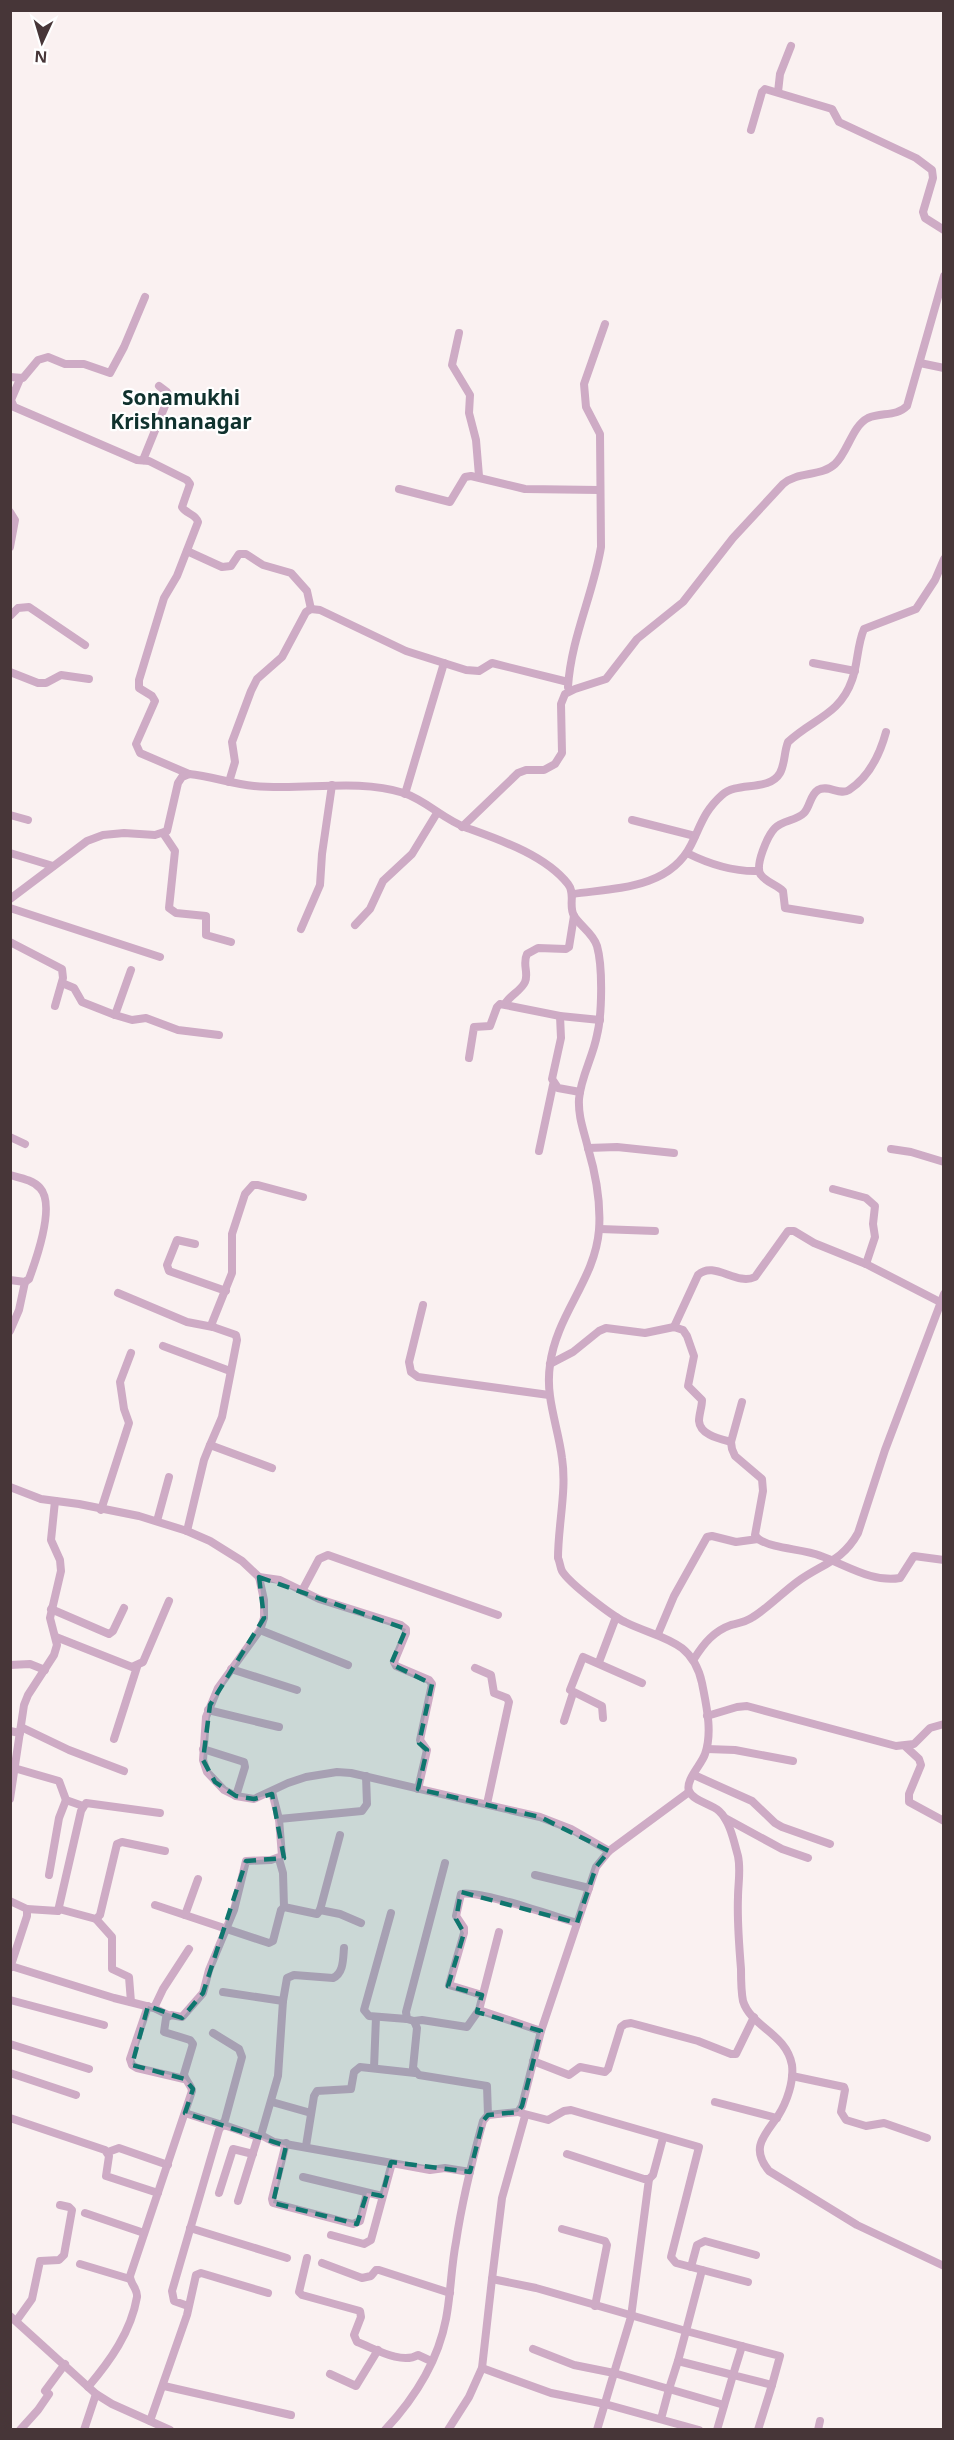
<svg xmlns="http://www.w3.org/2000/svg" width="954" height="2440" font-family="'Noto Sans',sans-serif">
<style>
.lines{fill:none;stroke-linecap:round;stroke-linejoin:round}
.minor{stroke:#ceabc5;stroke-width:8}
.marked{fill:#0f766e;fill-opacity:0.2;stroke:#0f766e;stroke-width:4.5;stroke-dasharray:12 8;stroke-linejoin:round}
.labels{text-anchor:middle;stroke-width:4.5;stroke-linejoin:round;paint-order:stroke}
.district-label{font-size:21px;font-weight:bold;fill:#10322e;stroke:#fff}
</style>
<rect width="100%" height="100%" fill="#faf1f1"/>
<g class="lines">
<g class="minor">
<path d="M778,92L780,74L791,46"/>
<path d="M751,130L762,92L765,89L832,109L839,122L916,158L932,170L933,178L923,212L925,218L944,230"/>
<path d="M459,333L452,365L470,395L469,413L476,440L479,476"/>
<path d="M920,363L944,368"/>
<path d="M10,377L23,378L38,360L48,357L65,364H84L110,373L124,347L145,297"/>
<path d="M20,379L11,400L14,407L137,460L149,461L187,480L190,484L182,507C186,514 196,514 198,522L177,576L164,598L139,680V688L152,696L155,701L136,744L140,753L189,774"/>
<path d="M143,460L169,396L167,392L159,386"/>
<path d="M399,489L450,502L465,477L471,476L525,489L599,490"/>
<path d="M10,512L15,520L10,547"/>
<path d="M187,551L222,567L231,566L239,554H246L263,565L291,573L307,591L311,609"/>
<path d="M10,616L18,608L29,607L85,645"/>
<path d="M813,663L855,671"/>
<path d="M10,672L38,683H46L61,675L89,679"/>
<path d="M568,687C571,638 593,595 601,547L600,434L586,407L584,384L605,324"/>
<path d="M229,782L235,762L232,742L251,691L257,679L282,657L306,612L311,609L320,610L406,651L466,670L479,671L492,663L568,682"/>
<path d="M405,794L444,663"/>
<path d="M10,815L28,820"/>
<path d="M632,820L695,836"/>
<path d="M462,827L518,773L526,770H544L555,764L562,753L561,704L565,694L575,689L606,679L637,639L683,602L733,538L783,484C798,471 821,477 835,464C848,452 852,426 868,418C882,412 896,417 907,406L944,276"/>
<path d="M163,833L175,851L169,908L176,913L206,916V935L231,942"/>
<path d="M10,853L53,866"/>
<path d="M687,853C709,864 734,872 759,871"/>
<path d="M573,894C615,888 669,889 691,845C701,825 704,811 722,795C737,781 769,792 780,773C785,764 784,752 788,742C812,719 840,715 852,680C858,664 857,645 864,629L916,609L935,580L944,559"/>
<path d="M10,899L87,841L103,835L124,833L155,835L167,831L178,783L182,777L189,774C211,776 232,784 254,786C304,791 355,778 404,793C427,801 444,820 467,828C500,840 545,855 568,884C576,894 568,905 574,916C581,927 593,933 597,946C603,967 602,1015 597,1035C593,1057 581,1076 579,1099C578,1117 584,1131 588,1148C596,1175 601,1203 599,1230C595,1280 556,1315 550,1365C545,1397 558,1426 562,1458C567,1490 558,1525 558,1558C560,1562 560,1567 562,1571C569,1583 612,1616 625,1622C659,1639 692,1638 702,1683C706,1704 713,1732 705,1754C702,1764 685,1780 689,1791C693,1801 711,1804 719,1811C730,1821 734,1842 738,1856C741,1870 738,1884 738,1897C737,1921 739,1945 741,1969C741,1980 741,1991 743,2001C751,2027 786,2033 792,2065C794,2081 787,2102 778,2116C764,2136 750,2148 769,2171L857,2225L944,2266"/>
<path d="M10,908L160,957"/>
<path d="M860,920L785,908L783,891C777,885 766,882 761,875C754,866 768,835 775,828C783,820 796,821 804,813C810,807 810,795 818,790C828,784 840,796 849,790C869,777 880,754 886,732"/>
<path d="M355,925L370,909L383,881L412,854L437,813"/>
<path d="M301,929L320,885L322,854L332,785"/>
<path d="M10,942L62,969L63,978L55,1006"/>
<path d="M62,983L74,988L82,1002L115,1015L132,1020L146,1018L178,1030L219,1035"/>
<path d="M505,1004C510,995 521,991 525,982C529,973 522,964 527,954L538,948L566,949L569,947L574,916"/>
<path d="M115,1015L131,970"/>
<path d="M560,1016L561,1038L552,1079L558,1088L580,1092"/>
<path d="M469,1058L474,1027L490,1026L497,1007L500,1004L560,1016L600,1020"/>
<path d="M10,1137L25,1144"/>
<path d="M588,1148L617,1147L674,1153"/>
<path d="M891,1149L911,1152L944,1162"/>
<path d="M539,1151L553,1085"/>
<path d="M10,1175C21,1178 33,1180 40,1188C56,1205 36,1260 29,1279L25,1282L10,1280"/>
<path d="M833,1189L866,1198L875,1206L873,1224L875,1237L866,1264"/>
<path d="M600,1229L655,1231"/>
<path d="M195,1244L177,1240L167,1265L169,1271L226,1291"/>
<path d="M118,1293L187,1322L213,1327"/>
<path d="M423,1305L409,1362L411,1372L418,1377L549,1395"/>
<path d="M674,1327L698,1275C714,1260 736,1286 755,1277L788,1231H794L814,1243L866,1264L940,1302"/>
<path d="M10,1331L19,1310L25,1282"/>
<path d="M163,1346L230,1371"/>
<path d="M550,1364L573,1352L599,1331L606,1328L645,1333L674,1327L683,1330L687,1336L694,1356L688,1386L702,1400C702,1407 699,1414 699,1421C700,1435 720,1439 731,1442"/>
<path d="M742,1402L731,1442L732,1449L735,1456L762,1479L763,1491L755,1535L758,1539C776,1550 801,1548 821,1556C846,1565 873,1583 900,1578L914,1556L944,1560"/>
<path d="M210,1445L222,1417L237,1340L236,1335L213,1327L212,1323L232,1273V1234L245,1194L253,1185H258L303,1197"/>
<path d="M10,1487L41,1499L79,1504L139,1516L187,1531L210,1541L242,1561L259,1577L264,1600V1618L260,1630L218,1688L206,1717L203,1760L207,1772L224,1790L236,1796L254,1799L288,1783L306,1777L337,1772L351,1773L540,1817L571,1829L609,1851"/>
<path d="M101,1510L129,1423L124,1409L120,1382L131,1353"/>
<path d="M157,1521L169,1477"/>
<path d="M187,1531L204,1460L210,1445L272,1468"/>
<path d="M259,1577L280,1580L319,1599L401,1625L406,1629V1633L394,1662L396,1666L429,1680L432,1684L420,1740L427,1750L418,1789"/>
<path d="M302,1591L319,1559L328,1555L498,1615"/>
<path d="M51,1609L109,1634L113,1631L124,1608"/>
<path d="M260,1630L348,1665"/>
<path d="M658,1634L674,1596L707,1537L712,1536L736,1542L758,1539"/>
<path d="M56,1637L132,1667L143,1662L169,1601"/>
<path d="M694,1659C704,1643 714,1631 731,1625C739,1623 746,1622 753,1617C769,1607 782,1593 797,1582C821,1564 842,1562 858,1533L885,1450L944,1294"/>
<path d="M599,1662L616,1617"/>
<path d="M10,1665L30,1664L45,1670"/>
<path d="M475,1668L491,1675L494,1693L507,1698L509,1702L487,1804"/>
<path d="M231,1669L297,1690"/>
<path d="M208,1710L279,1727"/>
<path d="M707,1716L737,1707L747,1706L896,1746L914,1744L930,1728L944,1724"/>
<path d="M603,1718L602,1706L570,1690L583,1657L642,1683"/>
<path d="M564,1721L573,1693"/>
<path d="M21,1727L69,1750L124,1771"/>
<path d="M10,1731L20,1733"/>
<path d="M114,1739L137,1667"/>
<path d="M906,1747L919,1759L921,1765L909,1794V1802L944,1821"/>
<path d="M203,1749L244,1762L245,1767L236,1796"/>
<path d="M707,1749L735,1750L793,1761"/>
<path d="M14,1768L59,1781L66,1800L83,1806"/>
<path d="M694,1775L752,1801L775,1823L782,1827L830,1844"/>
<path d="M10,1799L24,1705L28,1695L54,1655L57,1645L50,1618L61,1571L60,1560L51,1540L55,1501"/>
<path d="M725,1818L782,1849L808,1858"/>
<path d="M279,1819L362,1811L367,1804L366,1776"/>
<path d="M279,1859L283,1873L284,1907"/>
<path d="M445,1863L406,2012L407,2019L414,2021L417,2028L413,2068L419,2075L487,2086L488,2115"/>
<path d="M49,1875L59,1818L66,1800"/>
<path d="M535,1875L589,1888"/>
<path d="M10,1901L27,1909V1916L10,1968"/>
<path d="M155,1905L269,1943L273,1941L281,1910L284,1907L317,1914L320,1910L340,1835"/>
<path d="M27,1909L58,1911L81,1811L86,1803L160,1813"/>
<path d="M59,1909L96,1919L100,1915L117,1844L122,1842L165,1851"/>
<path d="M320,1910L340,1914L361,1923"/>
<path d="M391,1913L364,2010L369,2016L407,2019"/>
<path d="M185,1915L198,1879"/>
<path d="M96,1919L112,1937V1969L129,1977L131,2002"/>
<path d="M499,1932L479,2010L541,2031"/>
<path d="M11,1966L114,1998L154,2008L168,2015"/>
<path d="M223,1992L283,2001"/>
<path d="M482,1995L449,1985L464,1933V1928L456,1916L461,1894C477,1889 556,1917 577,1923"/>
<path d="M10,2000L104,2025"/>
<path d="M148,2006L130,2059L132,2065L137,2068L184,2079"/>
<path d="M154,2008L163,1989L189,1949"/>
<path d="M414,2021L422,2020L467,2027L479,2010"/>
<path d="M10,2044L89,2069"/>
<path d="M533,2061L569,2075L580,2067L605,2072L608,2069L621,2027L625,2024L631,2023L698,2041L731,2054H736L754,2017"/>
<path d="M374,2068L376,2017"/>
<path d="M10,2073L76,2095"/>
<path d="M792,2076L844,2087L845,2090L841,2112L846,2120L866,2126L884,2123L927,2138"/>
<path d="M272,2102L311,2113"/>
<path d="M715,2102L777,2118"/>
<path d="M185,2113L222,2125L225,2120L242,2057L239,2049L213,2033"/>
<path d="M521,2113L548,2120L564,2111L571,2110L699,2147L671,2257L676,2263L748,2282"/>
<path d="M525,2116L502,2198L492,2279L536,2288L686,2331L678,2361L733,2375L717,2430"/>
<path d="M10,2118L105,2150L109,2156L106,2176L158,2193"/>
<path d="M261,2135L274,2142L392,2163"/>
<path d="M286,2143L272,2199L273,2203L353,2224L360,2221L367,2193"/>
<path d="M306,2146L314,2096L317,2091L351,2089L354,2072L360,2067L415,2073"/>
<path d="M108,2152L119,2148L168,2165"/>
<path d="M567,2154L644,2179H649L653,2175L663,2138"/>
<path d="M303,2177L382,2196"/>
<path d="M649,2179L631,2317L614,2373L669,2389L678,2361"/>
<path d="M219,2193L233,2149L253,2154"/>
<path d="M238,2201L258,2137"/>
<path d="M85,2213L144,2233"/>
<path d="M190,2228L287,2258"/>
<path d="M562,2229L605,2241L607,2245L595,2306"/>
<path d="M331,2235L364,2244L371,2240L392,2163L430,2170L445,2168L470,2172"/>
<path d="M307,2258L299,2292L302,2295L360,2311L361,2317L354,2335L357,2342C374,2348 401,2365 418,2355L431,2361"/>
<path d="M322,2263L362,2278L371,2276L376,2270H379L450,2293"/>
<path d="M80,2264L130,2279"/>
<path d="M691,2267L697,2245L705,2241L756,2255"/>
<path d="M702,2270L686,2331L742,2346L733,2375L772,2385L758,2430"/>
<path d="M188,2306L174,2301L172,2291L219,2130L222,2125L227,2126L258,2137L261,2135L278,2076L283,2001L287,1978L294,1975L333,1978C344,1973 343,1958 344,1948"/>
<path d="M10,2316L96,2394L112,2404L170,2430"/>
<path d="M17,2320L32,2299L40,2261L59,2260L64,2255L72,2210L69,2207L60,2205"/>
<path d="M742,2346L780,2356L772,2385"/>
<path d="M533,2349L574,2365L614,2373L597,2430"/>
<path d="M482,2368L551,2393L605,2404L699,2430"/>
<path d="M330,2374L356,2386L378,2350"/>
<path d="M164,2386L291,2415"/>
<path d="M88,2387C110,2361 131,2332 137,2297C138,2289 130,2284 130,2276L192,2091C191,2084 185,2081 184,2074L193,2044L190,2040L164,2032L166,2018L171,2015L182,2017L203,1993L209,1970L234,1910L246,1861L271,1860L282,1856L279,1819L272,1792"/>
<path d="M661,2419L669,2389L724,2405"/>
<path d="M150,2421L187,2315L196,2275L201,2273L268,2293"/>
<path d="M20,2430L38,2410L49,2394L45,2391L65,2364"/>
<path d="M84,2430L96,2394"/>
<path d="M385,2430C414,2399 438,2361 446,2319C451,2293 451,2267 456,2242C462,2201 472,2161 483,2121L488,2115L518,2112L522,2106L541,2031L596,1867L609,1851L689,1792"/>
<path d="M448,2430L469,2397L482,2368L492,2279"/>
<path d="M818,2430L820,2421"/>
</g>
</g>
<path class="marked" d="M259,1577L406,1629L391,1664L432,1684L419,1743L427,1750L418,1789L540,1817L609,1851L596,1867L577,1923L461,1892L456,1919L464,1933L448,1986L482,1995L477,2012L541,2031L522,2106L518,2112L488,2115L483,2121L470,2172L391,2162L382,2196L367,2193L357,2224L273,2203L286,2146L185,2113L193,2089L185,2079L132,2065L148,2006L182,2018L203,1993L246,1861L284,1858L272,1794L254,1799L236,1796L215,1782L203,1760L210,1705L264,1618Z"/>
<g class="labels">
<g class="district-label">
<text x="181" y="405">Sonamukhi<tspan x="181" dy="24">Krishnanagar</tspan></text>
</g>
</g>
<rect width="954" height="2440" fill="none" stroke="#473638" stroke-width="24"/>
<g transform="translate(42 42) rotate(184)" stroke="#ffffff" stroke-width="4.5" paint-order="stroke">
<path d="M0-4.5L10 22L0 15L-10 22Z" fill="#473638"/>
<text y="-9" font-size="16" font-weight="bold" text-anchor="middle" fill="#473638">N</text>
</g>
</svg>
